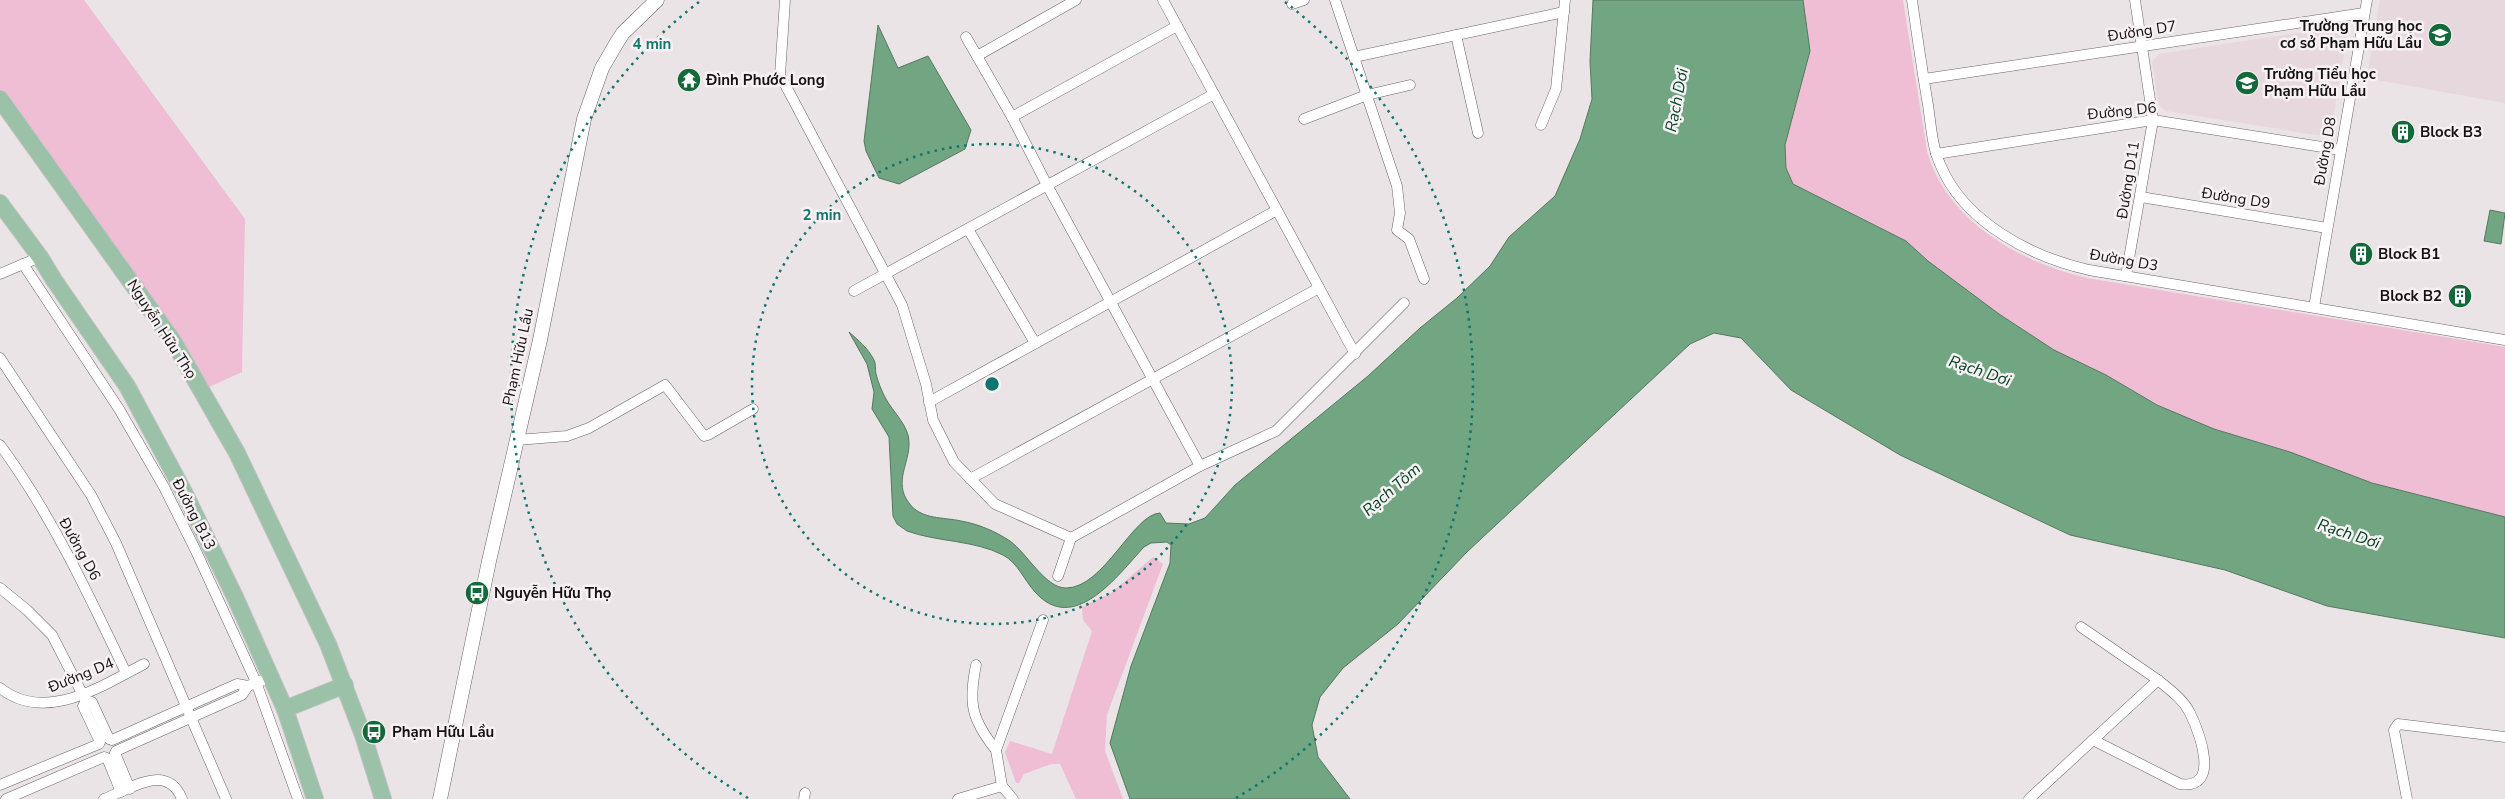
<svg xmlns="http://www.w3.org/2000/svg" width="2505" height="799" font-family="'Nunito Sans',sans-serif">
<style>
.built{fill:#e7d8de}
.green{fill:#efbed4}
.water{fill:#72a582;stroke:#567960}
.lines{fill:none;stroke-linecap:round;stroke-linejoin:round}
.minor-casing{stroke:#6a6467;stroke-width:11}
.secondary-casing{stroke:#6a6467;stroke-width:15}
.primary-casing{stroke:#c2c1c1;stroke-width:18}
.minor{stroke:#fff;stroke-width:10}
.secondary{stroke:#fff;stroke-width:14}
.primary{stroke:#9bc2a8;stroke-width:16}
.ring{fill:none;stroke:#0f766e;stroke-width:2.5;stroke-dasharray:2.5 5}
.labels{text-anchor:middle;stroke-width:5;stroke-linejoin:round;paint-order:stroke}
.poi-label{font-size:15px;font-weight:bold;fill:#141212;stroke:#f7f1f4;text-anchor:start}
.street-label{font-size:15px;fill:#141212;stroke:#f7f1f4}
.water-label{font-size:16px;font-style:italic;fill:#024422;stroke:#f7f1f4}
.centre{fill:#0f766e;stroke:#f7f1f4;stroke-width:2.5}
.ring-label{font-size:15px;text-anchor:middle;font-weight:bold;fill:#0f766e;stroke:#f7f1f4;stroke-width:5;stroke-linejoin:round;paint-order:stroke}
</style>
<rect width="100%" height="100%" fill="#eae4e6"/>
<g class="built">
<path d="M2380,0H2505V103L2376,80L2368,71Z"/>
<path d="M2336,27L2347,37L2331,129L2322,136L2166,111L2159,105L2152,62L2159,54Z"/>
</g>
<g class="green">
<path d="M0,0H84L245,219L242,372L209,387L80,200L0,89Z"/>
<path d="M1803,0H1903L1927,151C1946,221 2021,263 2087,278L2505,347V517L2372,483L2290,452L2214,429L2157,405L2106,375L2054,350L1999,314L1928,261L1906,241L1793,184L1786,168L1785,145L1810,51Z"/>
<path d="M1153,557L1163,564L1107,715L1105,751L1123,799H1076L1060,764H1051L1024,774L1019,783H1016L1005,752L1010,741L1052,754L1092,631L1083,620L1082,607L1111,593Z"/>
</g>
<g class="water">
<path d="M1593,0H1803L1810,51L1785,145L1786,168L1793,184L1906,241L1928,261L1999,314L2054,350L2106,375L2157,405L2214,429L2290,452L2372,483L2505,517V638L2327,606L2225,570L2070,535L1900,455L1791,390L1741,338L1714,333L1690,344L1467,552L1398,624L1343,668L1320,697L1312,725L1318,757L1350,799H1130L1110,743L1131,666L1170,563L1171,545L1167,542L1151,543L1144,547C1118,575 1074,636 1035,592C1024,580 1018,563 1003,555C974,540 937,542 907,531L897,524L893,516L889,437L872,409L874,392L867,364L849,332C858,340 868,348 874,360C876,364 875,369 876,374C878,382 882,392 886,399C893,412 909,426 909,442C910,463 893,482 909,503C921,520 944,517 961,521C978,524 995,531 1010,541C1027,553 1045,588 1066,588C1104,588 1133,514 1160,513L1166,523L1189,524L1205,518L1235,485L1368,376L1420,328L1457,298L1490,266L1509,237L1555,196L1580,139L1592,99L1590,61Z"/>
<path d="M878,25L898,68L928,56L971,130L965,149L899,184L879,178L866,151L864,141Z"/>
<path d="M2490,210L2505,213L2501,244L2484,241Z"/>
</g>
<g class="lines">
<g class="minor-casing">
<g id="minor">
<path d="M785,0L780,75L902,305L926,384L933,420L954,462L995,504L1071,538"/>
<path d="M1163,0L1355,354"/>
<path d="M1335,0L1397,186L1400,213L1397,230L1409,239L1424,279"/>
<path d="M1912,0C1917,35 1922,70 1928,105C1931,125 1932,146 1940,164C1964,223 2032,257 2089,270L2505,340"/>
<path d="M1292,4L1304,0"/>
<path d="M1456,35L1478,133"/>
<path d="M966,37L1012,117L1047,185L1200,466"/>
<path d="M977,56L1076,0"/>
<path d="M1354,57L1564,12"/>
<path d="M1924,79L2364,13"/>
<path d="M1012,117L1177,26"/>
<path d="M1304,119L1367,95L1410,85"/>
<path d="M1541,125L1556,89L1565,0"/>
<path d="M1936,154L2153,120L2341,150"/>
<path d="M2141,197L2327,228"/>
<path d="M968,229L1035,343"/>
<path d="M23,264L119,409L164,487L195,549L256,682L298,799"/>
<path d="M0,274L40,257"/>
<path d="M2126,276L2153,120L2135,0"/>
<path d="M854,291L1214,94"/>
<path d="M2314,307L2367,0"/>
<path d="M0,358L91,495L116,543L226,799"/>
<path d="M929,402L1277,210"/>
<path d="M517,440L567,436L589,428L665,385L704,436L708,435L753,409"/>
<path d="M0,445C50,512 90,597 126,673"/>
<path d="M970,479L1319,288"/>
<path d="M1058,576L1071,538L1200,466L1276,431L1404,303"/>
<path d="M0,588L27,610L52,635L86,701"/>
<path d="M976,665C968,704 972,720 996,750"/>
<path d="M0,688C46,724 101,686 144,664"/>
<path d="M86,701L92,702L109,739"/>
<path d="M86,701L83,706L100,742"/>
<path d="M112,740L237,684L248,686"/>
<path d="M2093,740L2180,784C2221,790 2200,734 2190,713C2183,699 2170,690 2158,680"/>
<path d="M116,751L242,695L248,686L263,680"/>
<path d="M115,753L130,789"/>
<path d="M107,758L121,792"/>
<path d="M0,785L99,744"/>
<path d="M1002,786L996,750L1043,620"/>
<path d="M1002,786L1013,799"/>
<path d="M6,799L104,757"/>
<path d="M104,799C130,789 167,762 182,799"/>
<path d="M804,799L805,793"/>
<path d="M958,799L1002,786"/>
<path d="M2029,799L2158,680L2081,627"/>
<path d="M2407,799L2394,730L2398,724L2505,737"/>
</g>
</g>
<g class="secondary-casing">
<path id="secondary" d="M440,799L489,561L540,340L584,119L602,68L616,44L623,33L657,0"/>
</g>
<g class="primary-casing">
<g id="primary">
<path d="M0,99L173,341L237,453L328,644L363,735L383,799"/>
<path d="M0,203L40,257L54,280L127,386L184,492L235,597L285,709L315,799"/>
<path d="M285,709L345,685"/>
</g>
</g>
<use href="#minor" class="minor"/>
<use href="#secondary" class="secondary"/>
<use href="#primary" class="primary"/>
</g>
<g class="ring">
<circle cx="992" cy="384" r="240"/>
<path d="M748 798A481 481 0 0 1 699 2M1285 2A481 481 0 0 1 1236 798"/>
</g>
<defs>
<g id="school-disc" transform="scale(1.25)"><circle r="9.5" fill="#13693a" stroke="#f7f1f4"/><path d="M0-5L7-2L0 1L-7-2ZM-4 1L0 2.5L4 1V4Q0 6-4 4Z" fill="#fff"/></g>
<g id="temple-disc" transform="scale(1.25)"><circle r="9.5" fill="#13693a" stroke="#f7f1f4"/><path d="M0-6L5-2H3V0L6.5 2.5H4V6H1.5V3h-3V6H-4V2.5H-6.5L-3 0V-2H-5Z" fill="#fff"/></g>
<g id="building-disc" transform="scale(1.25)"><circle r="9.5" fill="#13693a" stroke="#f7f1f4"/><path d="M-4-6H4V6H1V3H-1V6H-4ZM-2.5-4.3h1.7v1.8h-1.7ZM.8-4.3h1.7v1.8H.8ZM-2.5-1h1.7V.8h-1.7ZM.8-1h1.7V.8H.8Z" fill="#fff"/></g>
<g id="bus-disc" transform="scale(1.25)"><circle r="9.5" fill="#13693a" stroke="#f7f1f4"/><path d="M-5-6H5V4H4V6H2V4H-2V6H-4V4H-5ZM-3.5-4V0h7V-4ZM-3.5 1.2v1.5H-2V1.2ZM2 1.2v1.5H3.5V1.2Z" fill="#fff"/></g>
</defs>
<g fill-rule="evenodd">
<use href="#school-disc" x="2440" y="35"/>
<use href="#temple-disc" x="689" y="80"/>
<use href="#school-disc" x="2247" y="83"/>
<use href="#building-disc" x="2403" y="132"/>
<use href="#building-disc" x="2361" y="254"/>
<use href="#building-disc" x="2460" y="296"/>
<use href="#bus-disc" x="477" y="593"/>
<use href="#bus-disc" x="374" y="732"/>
</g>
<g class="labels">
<g class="poi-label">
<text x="2422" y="31" text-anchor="end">Trường Trung học<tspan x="2422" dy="17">cơ sở Phạm Hữu Lầu</tspan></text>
<text x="2264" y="79">Trường Tiểu học<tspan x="2264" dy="17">Phạm Hữu Lầu</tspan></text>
<text x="706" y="85">Đình Phước Long</text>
<text x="2420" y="137">Block B3</text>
<text x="2378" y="259">Block B1</text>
<text x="2442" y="301" text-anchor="end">Block B2</text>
<text x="494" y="598">Nguyễn Hữu Thọ</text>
<text x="392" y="737">Phạm Hữu Lầu</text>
</g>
<g class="street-label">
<text transform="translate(2142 31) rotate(-9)" y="5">Đường D7</text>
<text transform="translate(2122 111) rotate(-6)" y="5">Đường D6</text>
<text transform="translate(2325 151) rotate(-80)" y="5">Đường D8</text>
<text transform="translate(2128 180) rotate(-81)" y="5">Đường D11</text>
<text transform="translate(2236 198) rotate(9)" y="5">Đường D9</text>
<text transform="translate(2124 260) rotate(10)" y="5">Đường D3</text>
<text transform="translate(162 329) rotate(57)" y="5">Nguyễn Hữu Thọ</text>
<text transform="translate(518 357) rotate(-78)" y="5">Phạm Hữu Lầu</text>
<text transform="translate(194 514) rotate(63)" y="5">Đường B13</text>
<text transform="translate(80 549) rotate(61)" y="5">Đường D6</text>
<text transform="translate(81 675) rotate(-22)" y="5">Đường D4</text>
</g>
<g class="water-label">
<text transform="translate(1676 100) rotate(-79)" y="6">Rạch Dơi</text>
<text transform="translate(1980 370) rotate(19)" y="6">Rạch Dơi</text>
<text transform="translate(1391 489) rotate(-41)" y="6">Rạch Tôm</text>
<text transform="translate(2349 533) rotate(18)" y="6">Rạch Dơi</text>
</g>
</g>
<circle cx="992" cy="384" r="8" class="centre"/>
<g class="ring-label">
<text x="652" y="49">4 min</text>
<text x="822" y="220">2 min</text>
</g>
</svg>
